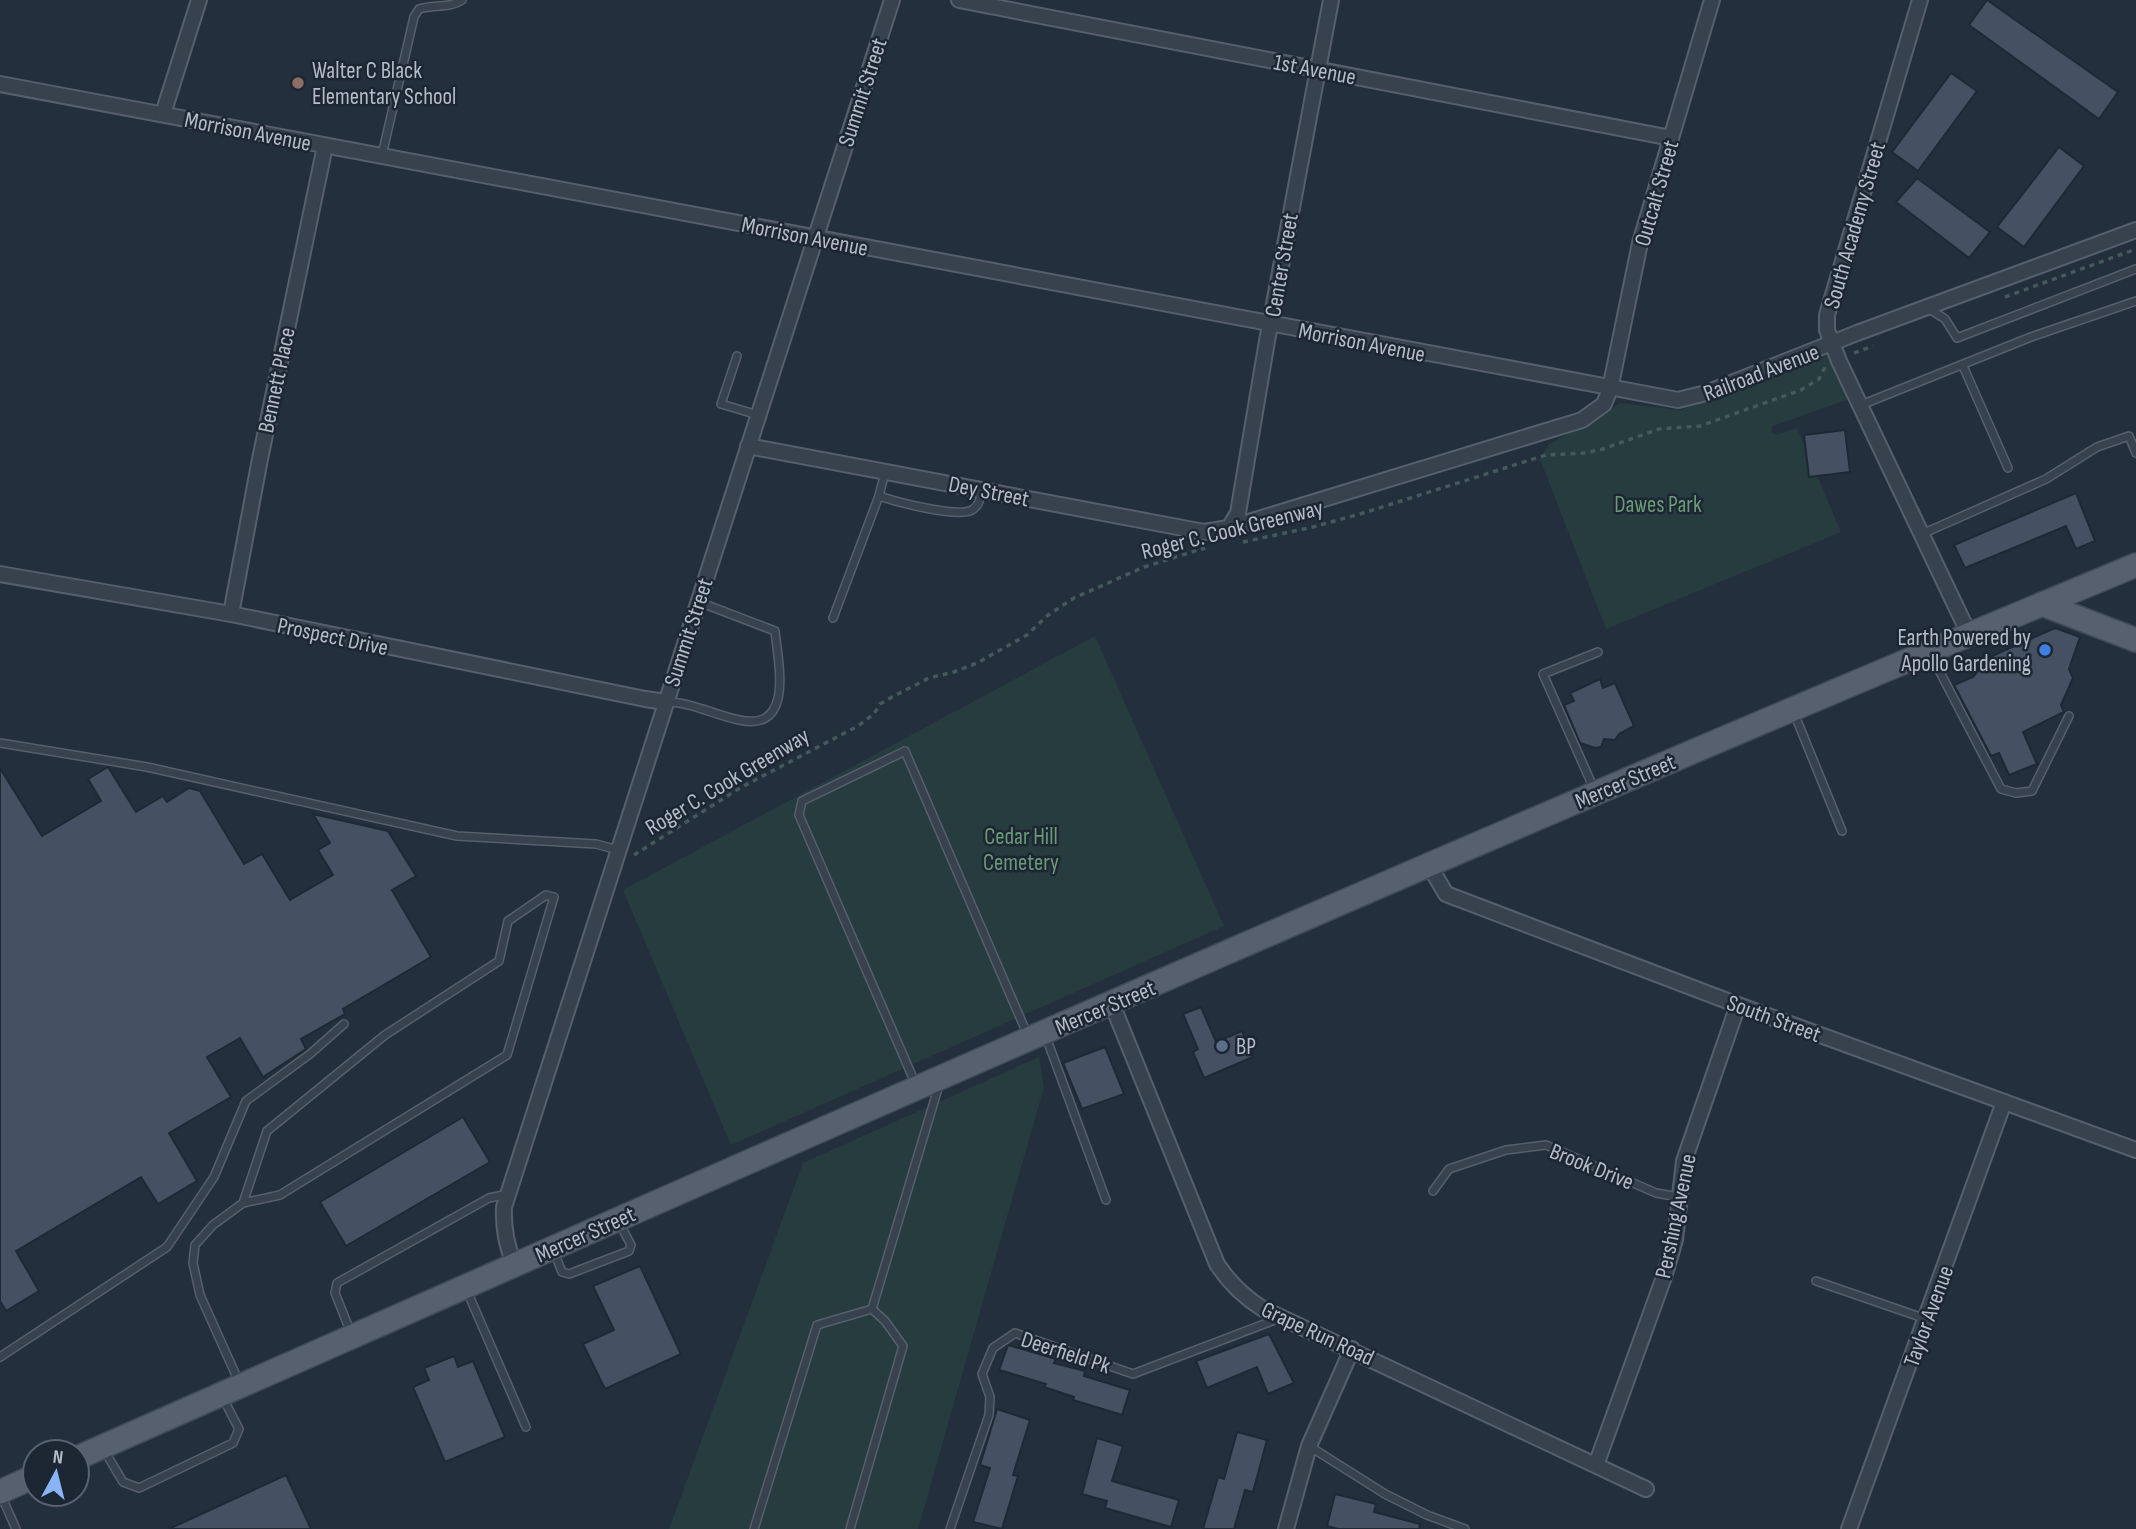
<svg xmlns="http://www.w3.org/2000/svg" width="2136" height="1529" font-family="'Sofia Sans Condensed',sans-serif">
<style>
.green{fill:#263c3f}
.building{fill:#455162;stroke:#1f2835;stroke-width:2}
.lines{fill:none;stroke-linecap:round;stroke-linejoin:round}
.lane-casing{stroke:#565f6c;stroke-width:10}
.street-casing{stroke:#565f6c;stroke-width:18}
.primary-casing{stroke:#414a57;stroke-width:26}
.path{stroke:#44595c;stroke-width:3.5;stroke-dasharray:5 5;stroke-linecap:butt}
.lane{stroke:#38414e;stroke-width:7}
.street{stroke:#38414e;stroke-width:14}
.primary{stroke:#56606e;stroke-width:23}
.education-dot{fill:#8d6e63;stroke:#1d2633;stroke-width:2.5}
.shop-dot{fill:#3f7fe0;stroke:#1d2633;stroke-width:2.5}
.service-dot{fill:#5c6f8a;stroke:#1d2633;stroke-width:2.5}
.labels{text-anchor:middle;stroke-width:5;stroke-linejoin:round;paint-order:stroke}
.street-label{font-size:23px;fill:#b4bcc9;stroke:#1d2633}
.poi-label{font-size:23px;fill:#b4bcc9;stroke:#1d2633;text-anchor:start}
.park-label{font-size:23px;fill:#6b9a76;stroke:#1d2633}
</style>
<rect width="100%" height="100%" fill="#242f3e"/>
<g class="green">
<path d="M1829,355L1849,399L1773,426L1771,432L1776,435L1797,428L1841,532L1606,629L1540,459L1548,445L1621,403L1680,410Z"/>
<path d="M1095,636L1224,926L731,1145L623,890Z"/>
<path d="M1039,1057L1044,1087L918,1529H669L803,1163Z"/>
</g>
<g class="building">
<path d="M1987,0L2118,92L2099,119L1969,25Z"/>
<path d="M1951,73L1977,91L1918,171L1892,152Z"/>
<path d="M2059,147L2084,166L2024,247L1997,227Z"/>
<path d="M1917,178L1990,232L1969,258L1896,202Z"/>
<path d="M1845,430L1850,472L1809,477L1804,435Z"/>
<path d="M2076,493L2095,541L2076,549L2066,526L1965,568L1954,545Z"/>
<path d="M2055,628L2080,637L2069,669L2073,678L2061,705L2064,712L2023,732L2037,764L2009,775L1999,753L1991,756L1954,685L1973,677L1990,657Z"/>
<path d="M1600,679L1603,688L1615,683L1634,726L1619,734L1615,740L1604,739L1601,747L1595,748L1580,743L1564,705L1574,701L1570,693Z"/>
<path d="M108,767L136,812L163,796L167,802L189,788L200,791L244,864L262,854L290,900L333,875L318,850L330,843L313,814L388,831L416,876L392,890L431,957L343,1009L345,1014L301,1039L306,1049L263,1077L240,1038L207,1057L231,1097L169,1133L197,1181L158,1204L141,1177L16,1251L39,1291L6,1311L0,1301V768L42,836L101,801L88,779Z"/>
<path d="M1201,1007L1216,1042L1242,1031L1253,1057L1204,1078L1193,1052L1198,1049L1183,1014Z"/>
<path d="M1105,1047L1124,1094L1082,1109L1063,1063Z"/>
<path d="M463,1117L490,1162L346,1246L320,1202Z"/>
<path d="M640,1266L681,1354L605,1389L583,1344L614,1330L593,1286Z"/>
<path d="M1269,1334L1294,1383L1268,1394L1257,1367L1207,1388L1196,1361Z"/>
<path d="M1008,1345L1056,1359L1054,1363L1085,1371L1084,1376L1130,1390L1122,1415L1073,1400L1074,1397L1044,1387L1046,1384L999,1370Z"/>
<path d="M454,1356L458,1367L473,1361L505,1437L445,1462L413,1387L429,1380L424,1368Z"/>
<path d="M997,1409L1030,1420L1013,1475L1018,1476L1002,1529L973,1522L990,1468L980,1465Z"/>
<path d="M1237,1432L1267,1440L1253,1492L1245,1490L1234,1529H1203L1218,1477L1224,1479Z"/>
<path d="M1097,1438L1123,1446L1112,1481L1179,1500L1171,1527L1105,1508L1107,1501L1082,1494Z"/>
<path d="M286,1475L311,1529H169Z"/>
<path d="M1335,1494L1376,1504L1374,1512L1420,1524L1419,1529H1338L1327,1526Z"/>
</g>
<g class="lines">
<g class="lane-casing">
<g id="lane">
<path d="M382,155L414,17L419,9C433,4 449,9 462,0"/>
<path d="M1928,308L1945,319L1957,338L2136,269"/>
<path d="M737,356L721,404L758,415"/>
<path d="M1963,366L2008,468"/>
<path d="M1861,405L2031,337L2136,301"/>
<path d="M885,472L879,496C897,502 957,518 972,510C980,505 980,498 982,490"/>
<path d="M1922,534L2046,479L2097,447L2129,436L2136,453"/>
<path d="M833,618L879,496"/>
<path d="M1931,655L2001,789L2016,793L2032,791L2069,716"/>
<path d="M666,702C692,702 714,715 739,720C795,732 778,662 775,631L699,602"/>
<path d="M1794,713L1842,831"/>
<path d="M0,743L147,767L457,836L596,844L618,850"/>
<path d="M1594,789L1543,674L1598,652"/>
<path d="M1046,1037L1106,1200"/>
<path d="M916,1085L799,815L802,801L905,751L1028,1036"/>
<path d="M1433,1191L1449,1169L1506,1150L1546,1145L1656,1193L1679,1197"/>
<path d="M554,1252L562,1272L569,1274L629,1251L631,1245L619,1222"/>
<path d="M1816,1281L1926,1319"/>
<path d="M467,1291L526,1427"/>
<path d="M872,1309L939,1085"/>
<path d="M351,1333L335,1293L337,1283L489,1198L508,1194"/>
<path d="M0,1357L167,1247L214,1177L246,1101L310,1054L344,1024"/>
<path d="M239,1382L200,1295L193,1263L195,1245L213,1225L243,1203L267,1131L385,1035L499,961L508,921L546,895L554,897L507,1055L280,1195L243,1203"/>
<path d="M1309,1446L1385,1494L1427,1515L1465,1529"/>
<path d="M104,1450L123,1482L139,1488L233,1443L239,1429L223,1398"/>
<path d="M1,1495L16,1529"/>
<path d="M754,1529L817,1325L872,1309"/>
<path d="M850,1529L903,1346L885,1321L872,1309"/>
<path d="M950,1529L989,1415L990,1397L982,1374L993,1348L1015,1333L1133,1374L1280,1318"/>
</g>
</g>
<g class="street-casing">
<g id="street">
<path d="M959,0L1671,138"/>
<path d="M1920,0L1827,315V330L1839,361L1969,634"/>
<path d="M0,84L1678,400L1706,393L1857,333L2136,230"/>
<path d="M163,114L199,0"/>
<path d="M748,446L1204,532L1229,528L1582,420L1604,404L1610,389L1640,243L1712,0"/>
<path d="M1229,528L1238,513L1267,341L1331,0"/>
<path d="M0,574L231,614L645,699L666,702"/>
<path d="M231,614L260,459L325,146"/>
<path d="M1429,865L1446,894L1738,1005L2136,1150"/>
<path d="M1112,1004L1217,1264C1230,1284 1244,1297 1263,1309L1646,1489"/>
<path d="M514,1265C507,1245 503,1229 504,1207L892,0"/>
<path d="M1596,1465L1664,1277L1675,1240L1684,1161L1738,1005"/>
<path d="M1286,1529L1309,1446L1352,1349"/>
<path d="M1849,1529L2004,1102"/>
</g>
</g>
<g class="primary-casing">
<g id="primary">
<path d="M2042,604L2136,640"/>
<path d="M77,1458C762,1156 1445,852 2136,565"/>
<path d="M0,1492L35,1476"/>
</g>
</g>
<g class="path">
<path d="M2005,297L2136,249"/>
<path d="M1854,353L1873,346"/>
<path d="M1243,542L1313,527L1360,514L1546,455L1584,453L1603,449L1659,429L1700,426L1801,390L1819,379L1825,367"/>
<path d="M634,855L740,788L858,726L874,714L880,704L892,697L929,678L954,672L977,663L1027,635L1048,615L1074,598L1144,567L1205,548"/>
</g>
<use href="#lane" class="lane"/>
<use href="#street" class="street"/>
<use href="#primary" class="primary"/>
</g>
<circle class="education-dot" cx="298" cy="83" r="7"/>
<circle class="shop-dot" cx="2045" cy="650" r="7"/>
<circle class="service-dot" cx="1222" cy="1046" r="7"/>
<g class="labels">
<g class="street-label">
<text transform="translate(1315 69) rotate(11)" y="8">1st Avenue</text>
<text transform="translate(862 92) rotate(-72)" y="8">Summit Street</text>
<text transform="translate(248 131) rotate(11)" y="8">Morrison Avenue</text>
<text transform="translate(1656 193) rotate(-74)" y="8">Outcalt Street</text>
<text transform="translate(1854 225) rotate(-74)" y="8">South Academy Street</text>
<text transform="translate(805 236) rotate(11)" y="8">Morrison Avenue</text>
<text transform="translate(1281 265) rotate(-80)" y="8">Center Street</text>
<text transform="translate(1362 342) rotate(11)" y="8">Morrison Avenue</text>
<text transform="translate(1761 372) rotate(-21)" y="8">Railroad Avenue</text>
<text transform="translate(276 380) rotate(-78)" y="8">Bennett Place</text>
<text transform="translate(989 491) rotate(11)" y="8">Dey Street</text>
<text transform="translate(1232 529) rotate(-14)" y="8">Roger C. Cook Greenway</text>
<text transform="translate(688 632) rotate(-72)" y="8">Summit Street</text>
<text transform="translate(333 636) rotate(12)" y="8">Prospect Drive</text>
<text transform="translate(727 781) rotate(-31)" y="8">Roger C. Cook Greenway</text>
<text transform="translate(1625 781) rotate(-23)" y="8">Mercer Street</text>
<text transform="translate(1105 1007) rotate(-23)" y="8">Mercer Street</text>
<text transform="translate(1774 1018) rotate(20)" y="8">South Street</text>
<text transform="translate(1592 1166) rotate(22)" y="8">Brook Drive</text>
<text transform="translate(1675 1216) rotate(-78)" y="8">Pershing Avenue</text>
<text transform="translate(585 1234) rotate(-24)" y="8">Mercer Street</text>
<text transform="translate(1928 1316) rotate(-70)" y="8">Taylor Avenue</text>
<text transform="translate(1318 1333) rotate(25)" y="8">Grape Run Road</text>
<text transform="translate(1066 1352) rotate(18)" y="8">Deerfield Pk</text>
</g>
<g class="poi-label">
<text x="312" y="78">Walter C Black<tspan x="312" dy="26">Elementary School</tspan></text>
<text x="2031" y="645" text-anchor="end">Earth Powered by<tspan x="2031" dy="26">Apollo Gardening</tspan></text>
<text x="1236" y="1054">BP</text>
</g>
<g class="park-label">
<text x="1658" y="512">Dawes Park</text>
<text x="1021" y="844">Cedar Hill<tspan x="1021" dy="26">Cemetery</tspan></text>
</g>
</g>
<g transform="translate(56 1473) rotate(7)"><circle r="33" fill="#1d2633" stroke="#59626f" stroke-width="2"/>
<path d="M0-5L12 26L0 18L-12 26Z" fill="#8ab4f8"/>
<text y="-10" font-size="19" font-weight="bold" text-anchor="middle" fill="#b4bcc9">N</text>
</g>
</svg>
